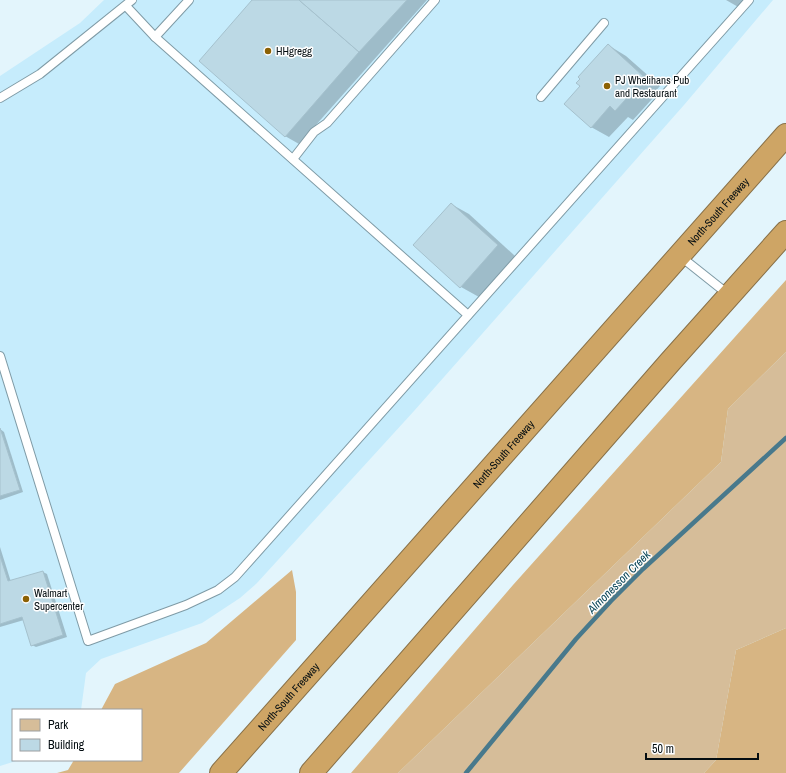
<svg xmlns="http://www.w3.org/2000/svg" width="786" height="773" font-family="'Archivo Narrow',sans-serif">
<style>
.built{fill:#c6ecfc}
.green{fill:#d6bd99}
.forest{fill:#d7b583}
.shadow{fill:#0003}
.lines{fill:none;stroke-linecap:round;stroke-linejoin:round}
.stream{stroke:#48798c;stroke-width:4.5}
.building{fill:#bcd9e5;stroke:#a5c1cd}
.lane-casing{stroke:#7f9ba6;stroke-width:10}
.highway-casing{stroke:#877048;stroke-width:24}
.lane{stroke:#fff;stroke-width:8}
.highway{stroke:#cea565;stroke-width:22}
.poi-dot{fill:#8c6104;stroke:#fff;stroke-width:1.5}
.labels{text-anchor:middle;stroke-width:3;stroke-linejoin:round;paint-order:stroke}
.poi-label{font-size:11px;fill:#040d11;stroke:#fff;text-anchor:start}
.street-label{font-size:11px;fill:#040d11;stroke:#fff}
.water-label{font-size:12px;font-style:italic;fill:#013f51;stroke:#fff}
</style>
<rect width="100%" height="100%" fill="#e3f5fc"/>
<path class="built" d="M104,0H773L684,105L414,411L257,583L240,598L202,623L101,659L86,673L81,710H13V760H19L0,766V76L80,23Z"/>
<path class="green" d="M786,352V628L736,650L716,760L704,773H398L721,462L728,409Z"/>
<g class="forest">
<path d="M786,280V352L728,409L721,462L398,773H351L513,585Z"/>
<path d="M292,570L296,592V640L179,773H57L68,770L74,760H141V710H101L115,684L206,643Z"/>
<path d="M786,628V773H704L716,760L736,650Z"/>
</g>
<g class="shadow">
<path d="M253,0H427L299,144L285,136Z"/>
<path d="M726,0H748L740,8Z"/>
<path d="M608,45L626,56L660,86L651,96L653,98L633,120L628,117L609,137L591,127L581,86Z"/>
<path d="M451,204L469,214L515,256L479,297L461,287Z"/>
<path d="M0,429L4,432L23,492L0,500Z"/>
<path d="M0,547L11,582L43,572L47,574L67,637L36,647L32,645L24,620L0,627Z"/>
</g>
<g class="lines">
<path class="stream" d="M466,773L576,639L611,601L643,569L786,438"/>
</g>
<g class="building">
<path d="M252,0H299L359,52L285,137L199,61Z"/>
<path d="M299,0H407L359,52Z"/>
<path d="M608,44L643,76L634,86L636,88L615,111L610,106L591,128L564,104L580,86L576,83L580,79L578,77Z"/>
<path d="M451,203L498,245L460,288L413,245Z"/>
<path d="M0,428L20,490L0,496Z"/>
<path d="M0,556L8,581L43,571L63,635L31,646L22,617L0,624Z"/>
</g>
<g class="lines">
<g class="lane-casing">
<g id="lane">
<path d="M126,6L155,37L468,315"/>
<path d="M155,37L189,0"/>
<path d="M541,97L604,23"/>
<path d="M0,98L40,74L132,0"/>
<path d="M293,159L314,132L327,123L435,0"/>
<path d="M680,256L729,295"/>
<path d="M0,356L88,641L186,605L218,590L235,577L749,0"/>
</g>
</g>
<g class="highway-casing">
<g id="highway">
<path id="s1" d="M221,773L786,135"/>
<path d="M311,773L670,362L786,232"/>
</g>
</g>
<use href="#lane" class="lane"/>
<use href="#highway" class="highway"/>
</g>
<g class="poi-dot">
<circle cx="268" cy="51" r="4"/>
<circle cx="607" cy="86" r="4"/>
<circle cx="26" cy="599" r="4"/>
</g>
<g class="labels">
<g class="poi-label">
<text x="276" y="55">HHgregg</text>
<text x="615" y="84">PJ Whelihans Pub<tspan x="615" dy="13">and Restaurant</tspan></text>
<text x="34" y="597">Walmart<tspan x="34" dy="13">Supercenter</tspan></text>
</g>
<g class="street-label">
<text dy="4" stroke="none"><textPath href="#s1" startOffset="750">North-South Freeway</textPath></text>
<text dy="4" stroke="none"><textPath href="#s1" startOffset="426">North-South Freeway</textPath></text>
<text dy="4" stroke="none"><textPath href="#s1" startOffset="102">North-South Freeway</textPath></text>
</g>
<g class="water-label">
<text transform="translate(619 582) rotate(-45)" y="4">Almonesson Creek</text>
</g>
</g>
<rect x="12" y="709" width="130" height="52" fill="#ffffff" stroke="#9b9ea0"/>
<rect x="20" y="719" width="20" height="12" fill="#d6bd99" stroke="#9b9ea0"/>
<text x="48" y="729" font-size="12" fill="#040d11">Park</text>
<rect x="20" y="739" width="20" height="12" fill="#bcd9e5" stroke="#9b9ea0"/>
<text x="48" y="749" font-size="12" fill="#040d11">Building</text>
<path d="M646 753v6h112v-6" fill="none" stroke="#040d11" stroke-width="2"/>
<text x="652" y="753" font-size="12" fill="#040d11" stroke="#ffffff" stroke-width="3" paint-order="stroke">50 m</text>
</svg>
